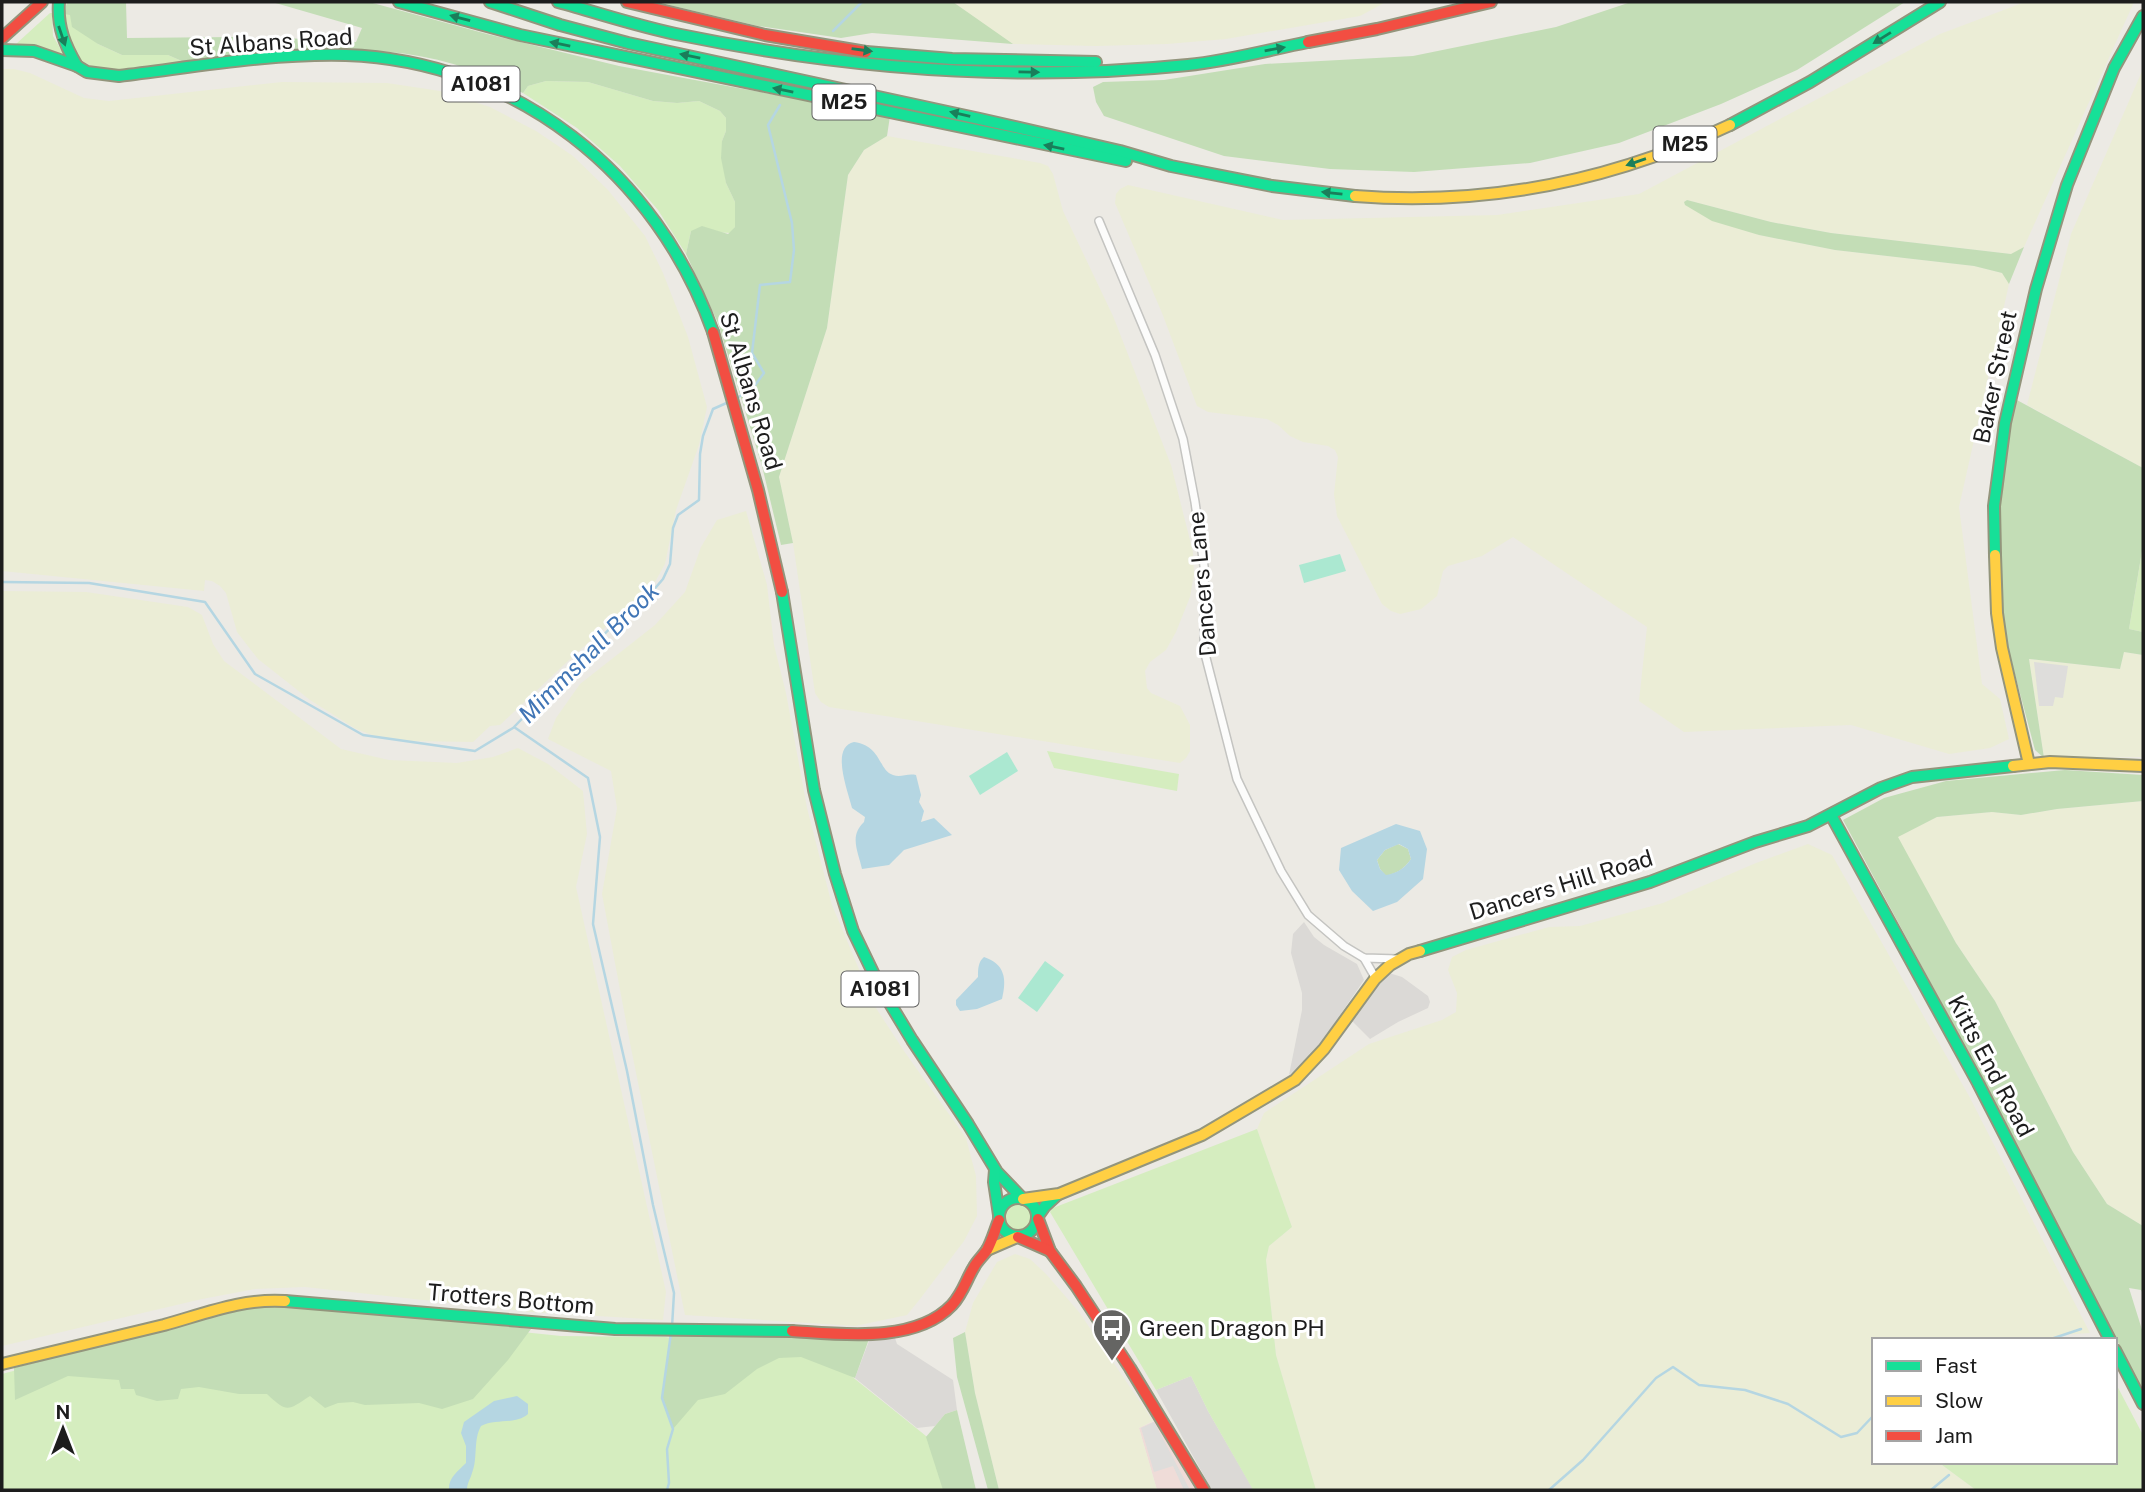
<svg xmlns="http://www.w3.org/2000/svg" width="2145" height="1492" font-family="'Public Sans',sans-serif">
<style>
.residential{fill:#dbd9d6}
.commercial{fill:#efdcd8}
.farmland{fill:#ebedd6}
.grass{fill:#d5edbf}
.forest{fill:#c3ddb6}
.pitch{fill:#abe8d1}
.parking{fill:#dedddb}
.water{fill:#b5d6e2;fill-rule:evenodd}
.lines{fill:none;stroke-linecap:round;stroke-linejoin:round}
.stream{stroke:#b5d6e2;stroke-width:2.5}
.street-casing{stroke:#c4c4c1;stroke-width:10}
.fast-casing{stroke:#93957c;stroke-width:14}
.slow-casing{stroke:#93957c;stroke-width:14}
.jam-casing{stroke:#93957c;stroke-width:14}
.street{stroke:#fcfcfb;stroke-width:7}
.fast{stroke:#16e098;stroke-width:10}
.slow{stroke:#ffcf43;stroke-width:10}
.jam{stroke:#f24e42;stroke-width:10}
.oneway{fill:#1a7e5a}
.labels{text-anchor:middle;stroke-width:6;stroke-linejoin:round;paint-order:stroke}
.shield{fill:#fff;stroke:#616161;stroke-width:2}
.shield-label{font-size:21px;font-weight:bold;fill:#1d1d1d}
.street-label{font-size:23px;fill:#1d1d1d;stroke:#fff}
.poi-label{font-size:23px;fill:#1d1d1d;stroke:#fff;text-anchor:start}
.water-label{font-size:24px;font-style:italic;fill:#4075b5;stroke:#fff}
</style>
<rect width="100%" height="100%" fill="#eceae4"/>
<g class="residential">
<path d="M1304,922L1314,937L1324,945L1357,964L1364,980L1314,1053L1289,1075L1302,1010V993L1291,953L1293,934Z"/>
<path d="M1389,973L1402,977L1428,996L1430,1002L1428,1008L1398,1022L1370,1039L1351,1020L1383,978Z"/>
<path d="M895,1338L897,1344L953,1380L957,1410L945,1414L935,1426L917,1428L855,1378L869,1341Z"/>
<path d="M1191,1376L1208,1411L1253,1489L1252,1490H1212L1156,1390Z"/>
</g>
<path class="commercial" d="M1155,1421L1187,1473L1195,1490H1157L1139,1428Z"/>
<g class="farmland">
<path d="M953,2H1392L1384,3L1360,16L1226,39L1167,44L1096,46L1013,44L988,28Z"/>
<path d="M2025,2H2134L2024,247L2018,252L2011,254L1831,233L1771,222L1687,200L1684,202L1759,235L1835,250L1974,266L2002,273L2007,277L2009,284L1959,507L1982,684L2000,699L2009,739L1990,748L1949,754L1851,725L1684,732L1639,701L1647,627L1513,537L1482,556L1448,566L1443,571L1437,596L1421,609L1400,614L1391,611L1382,604L1337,516L1334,494L1338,457L1335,450L1328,446L1303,442L1290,436L1278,425L1267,419L1208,412L1197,406L1162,313L1115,203L1116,194L1120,189L1128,185L1283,220L1497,215L1639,194L1940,34Z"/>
<path d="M2,69H14L30,73L84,98L109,101L282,82L387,83L440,91L490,107L536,131L573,156L608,190L645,236L663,273L688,337L707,407L699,445L676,510L665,564L655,582L569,660L500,725L490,726L473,742L408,741L375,736L356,729L310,700L258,659L237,632L226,593L220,586L212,581L205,580L204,591L2,571Z"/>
<path d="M2143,69V468L2027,405L2071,234Z"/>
<path d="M887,136L1040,163L1048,166L1053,174L1063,211L1113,316L1171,465L1193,552L1194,574L1190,597L1176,632L1166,650L1150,662L1145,671L1147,688L1151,693L1180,706L1190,725V751L1186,758L1180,763L829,707L821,702L815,693L793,543L779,477L827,328L848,175L864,150Z"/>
<path d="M746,511L767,585L774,645L786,693L807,808L832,905L874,1005L904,1051L966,1138L976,1176L977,1216L964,1241L920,1299L907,1315L855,1326L685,1315L631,1048L602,894L617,808L611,771L548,739L556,718L580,684L655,625L685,592L701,547L717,520Z"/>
<path d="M2,591L86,592L188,607L202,615L213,644L224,661L341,749L389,760L457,763L493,757L518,748L548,764L583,791L587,834L576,887L666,1292L663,1320L532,1312L305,1287L255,1289L202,1299L2,1346Z"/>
<path d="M2124,652L2143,655V757L2044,758L2029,659L2120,669Z"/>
<path d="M2143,801V1226L2107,1204L2073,1152L1995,1001L1956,943L1897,837L1937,817L1992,812L2021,815L2057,809Z"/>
<path d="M1808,844L1832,855L1969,1096L2090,1333L2060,1335L2043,1340H1874V1462H1938L1976,1490H1316L1276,1355L1266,1260L1269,1246L1292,1227L1257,1129L1264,1113L1369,1044L1442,1020L1456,1012L1457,993L1448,970L1452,957L1466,950L1549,927L1580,926L1663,903L1756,863Z"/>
<path d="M1015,1254L1030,1259L1046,1274L1079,1312L1153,1421L1139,1428L1157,1490H999L975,1393L965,1332L973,1303L997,1262Z"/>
</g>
<g class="grass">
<path d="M50,13H52L53,36L64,55L62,56L38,46L16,44Z"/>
<path d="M61,14H70L98,44L122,55H168L184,62C152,66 93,84 72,50C66,40 64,25 61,14Z"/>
<path d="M546,81L588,82L653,101L677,103L699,101L720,111L726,118V131L722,141L726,183L735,202V227L731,233L691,231L686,254L658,210L620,166L577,128L523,93L528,86Z"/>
<path d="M2143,545V632L2129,629Z"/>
<path d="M1047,751L1179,774L1177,791L1054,768Z"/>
<path d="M1257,1129L1292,1227L1269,1246L1266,1260L1276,1355L1316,1490H1252V1488L1208,1411L1191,1376L1156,1390L1050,1212L1053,1208Z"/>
<circle cx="1019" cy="1217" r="15"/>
<path d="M259,1305L561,1336L665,1337L830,1359L931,1440L947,1490H2V1374Z"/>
<path d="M2115,1382L2143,1435V1490H1976L1938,1462H2115Z"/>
</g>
<g class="forest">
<path d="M67,2H126L127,38L233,37V50L226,58L184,62L168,55H122L98,44L72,27L70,15L64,14Z"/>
<path d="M272,2H369L487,34L619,66L890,116L887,136L864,150L848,175L827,328L779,477L793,543L781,545L762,466L718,323L686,254L691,231L702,226L728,234L735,227V202L726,183L721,158L722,141L726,131V118L720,111L699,101L677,103L653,101L588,82L546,81L528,86L523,93C505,85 487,76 469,69C404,46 335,48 268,53L257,50L252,45L286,38L356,42L362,28Z"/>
<path d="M657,2H953L1013,44L872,33L841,38L758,26Z"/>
<path d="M1631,2H1905L1797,70L1721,104L1619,143L1530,163L1414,172L1330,169L1224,156L1104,116L1096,102L1093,87L1103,82L1164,80L1265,64L1413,56L1556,27Z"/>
<path d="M1687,200L1771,222L1831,233L2011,254L2024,247L2009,284L2002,273L1974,266L1835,250L1759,235L1712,221L1685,205L1684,202Z"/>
<path d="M2015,399L2143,468V545L2129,629L2143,632V655L2124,652L2120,669L2029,659L2044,758L2035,750L2008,648L1998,575L2000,500L2010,423Z"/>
<path d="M2065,770L2143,775V801L2057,809L2021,815L1992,812L1937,817L1898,837L1956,943L1995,1001L2073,1152L2107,1204L2143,1226V1294L2141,1290L2129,1288L2143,1333V1391L1983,1080L1843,820L1884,798L1946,781Z"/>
<path d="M1398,844L1408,849L1411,859C1404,869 1397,873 1386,876L1380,869L1377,860L1385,850Z"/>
<path d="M259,1305H304L531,1329L508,1360L473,1399L442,1409L419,1403L365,1405L353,1402L338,1403L325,1408L310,1396C288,1410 288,1414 267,1394H239L199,1387L181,1389L178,1399L157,1401L136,1395L134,1389H121L119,1380L68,1376L15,1400L14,1368Z"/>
<path d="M965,1332L975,1393L999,1490H988L957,1377L953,1338Z"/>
<path d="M671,1333L869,1339L855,1378L801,1357L779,1358L757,1369L725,1394L698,1400L673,1429L662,1398Z"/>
<path d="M957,1410L976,1490H943L926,1437L945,1414Z"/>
</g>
<g class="pitch">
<path d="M1340,554L1346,571L1304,583L1299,565Z"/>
<path d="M1007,752L1018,771L980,795L969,776Z"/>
<path d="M1045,961L1064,975L1037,1012L1018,998Z"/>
</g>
<g class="parking">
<path d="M2034,662L2068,666L2063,698L2055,697L2053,706H2039Z"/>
<path d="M1154,1422L1190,1490H1184L1173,1466L1154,1472L1141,1428Z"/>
</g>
<g class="water">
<path d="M854,742C882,746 878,770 893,775C901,778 907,773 916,775L921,795L919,802L924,811L921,822L934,818L952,835L904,850L889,865L862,869C858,851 849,836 864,822L865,817L852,808C848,791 830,747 854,742Z"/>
<path d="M1396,824L1420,831L1427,849L1423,879L1397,902L1373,911L1352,891L1339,870L1341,848ZM1399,844L1408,849L1411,859C1404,869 1397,873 1386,875L1380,869L1377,860L1385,850Z"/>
<path d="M984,957C1005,964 1007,979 1002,999L977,1009L960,1011L956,1005V1000L978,977C978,969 978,962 984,957Z"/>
<path d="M517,1396L528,1404V1414C516,1425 496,1418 481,1426C473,1440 478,1459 472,1473C470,1480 467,1483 467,1490H449C448,1478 458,1471 466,1463V1446L461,1433L464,1422L494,1401Z"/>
</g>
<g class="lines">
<g class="stream">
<path d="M833,31L862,2"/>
<path d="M737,398L753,388L764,373L752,353L760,285L790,282L794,250L792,223L768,125L780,105"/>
<path d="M2,582L89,583L205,602L255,674L363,735L475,751L513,728"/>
<path d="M672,1327L674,1293L653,1205L627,1071L593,924L600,837L588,778L514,727L621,617L645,600L663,579L670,564L673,528L678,515L699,500L700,454L703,436L713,409L731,401"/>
<path d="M2048,1340L2081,1329"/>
<path d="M667,1490L669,1483L667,1449L673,1429L662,1398L671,1333"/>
<path d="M1549,1490L1583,1460L1656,1378L1673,1367L1699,1385L1745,1390L1788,1404L1841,1437L1857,1433L1874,1415"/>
<path d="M1931,1490L1949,1475"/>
</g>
<g class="street-casing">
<g id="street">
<path d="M1099,221L1155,355L1183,439L1195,502L1204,566V650L1237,779L1281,871L1308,915L1344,946L1364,958L1398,959"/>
<path d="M1364,958L1376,979"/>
</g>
</g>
<g class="fast-casing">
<g id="fast">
<path d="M59,2C57,27 65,45 77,66"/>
<path d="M399,2L520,35L1126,161"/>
<path d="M490,2L560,25L628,43L980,119L1120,151L1171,166L1272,186L1355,196"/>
<path d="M558,2C599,13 640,27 681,35C847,69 1019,82 1188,65C1228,61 1268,50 1308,42"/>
<path d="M2,50L34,51L77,66L87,72L119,76C194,67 270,53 346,55C516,61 657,174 713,332"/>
<path d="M866,52L952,59L1096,62"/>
<path d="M1730,125L1810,82L1940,2"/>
<path d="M1995,555L1994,506L2005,423L2036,289L2067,185L2114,68L2143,16"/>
<path d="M782,592L814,790L835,874L853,931L880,987L912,1040L968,1124L997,1172L1022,1198"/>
<path d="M1831,815L1978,1083L2110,1340"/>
<path d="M1420,951L1650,882L1755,842L1808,826L1881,788L1912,777L2013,766"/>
<path d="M995,1170L994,1182L999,1215"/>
<circle cx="1018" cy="1217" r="19"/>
<path d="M1038,1216L1045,1206L1057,1195"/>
<path d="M285,1301L615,1329L792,1331"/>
<path d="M2115,1350L2143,1404"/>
</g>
</g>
<g class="slow-casing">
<g id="slow">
<path d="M1355,196C1485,206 1612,181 1730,125"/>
<path d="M1995,555L1997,613L2002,648L2029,764"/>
<path d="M2013,766L2050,762L2143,766"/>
<path d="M1023,1199L1059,1194L1202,1135L1295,1080L1324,1049L1375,979L1390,965L1409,954L1420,951"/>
<path d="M987,1250L1017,1237"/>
<path d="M2,1364C56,1351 110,1338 164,1325C204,1314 243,1298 285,1301"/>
</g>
</g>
<g class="jam-casing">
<g id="jam">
<path d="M627,2L765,35L866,52"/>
<path d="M2,38L42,2"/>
<path d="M1308,42L1377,29L1491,2"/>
<path d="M713,332L758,490L782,592"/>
<path d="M1038,1219L1050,1251L1076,1286L1130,1368L1204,1490"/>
<path d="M1018,1237L1050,1251"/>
<path d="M792,1331C840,1334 915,1344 952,1305C963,1293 966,1280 974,1267C977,1261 983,1256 987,1250C992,1241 995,1230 999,1220"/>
</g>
</g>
<use href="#street" class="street"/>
<use href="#fast" class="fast"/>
<use href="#slow" class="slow"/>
<use href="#jam" class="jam"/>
</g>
<defs><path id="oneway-solid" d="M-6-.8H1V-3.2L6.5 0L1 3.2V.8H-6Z" transform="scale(1.75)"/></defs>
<g class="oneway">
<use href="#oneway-solid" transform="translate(460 18) rotate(-165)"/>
<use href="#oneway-solid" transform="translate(62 36) rotate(71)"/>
<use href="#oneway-solid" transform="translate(1882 38) rotate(148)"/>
<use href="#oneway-solid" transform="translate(560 44) rotate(-168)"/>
<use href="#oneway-solid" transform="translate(1275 49) rotate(-10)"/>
<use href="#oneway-solid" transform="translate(862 50) rotate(8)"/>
<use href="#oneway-solid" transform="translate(690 56) rotate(-168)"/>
<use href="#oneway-solid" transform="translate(1029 72) rotate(1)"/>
<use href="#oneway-solid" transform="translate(783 90) rotate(-169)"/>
<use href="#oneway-solid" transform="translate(960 114) rotate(-167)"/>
<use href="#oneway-solid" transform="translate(1054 147) rotate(-168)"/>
<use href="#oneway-solid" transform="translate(1636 162) rotate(161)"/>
<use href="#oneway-solid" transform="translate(1332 193) rotate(-174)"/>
</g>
<defs>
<g id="bus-pin" transform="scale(2.0125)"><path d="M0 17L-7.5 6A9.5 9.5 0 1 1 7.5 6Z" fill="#656563" stroke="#fff"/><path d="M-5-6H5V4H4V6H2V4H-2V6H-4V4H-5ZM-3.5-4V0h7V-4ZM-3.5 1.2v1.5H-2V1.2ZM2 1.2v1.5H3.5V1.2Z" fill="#fff"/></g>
</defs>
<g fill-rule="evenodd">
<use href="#bus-pin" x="1112" y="1328"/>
</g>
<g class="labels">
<g class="shield">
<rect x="442.5" y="66.5" width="77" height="35" rx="5"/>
<rect x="812.5" y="84.5" width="63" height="35" rx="5"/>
<rect x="1653.5" y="126.5" width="63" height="35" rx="5"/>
<rect x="841.5" y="971.5" width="77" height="35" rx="5"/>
</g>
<g class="shield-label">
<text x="481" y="91">A1081</text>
<text x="844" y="109">M25</text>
<text x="1685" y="151">M25</text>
<text x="880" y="996">A1081</text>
</g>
<g class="street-label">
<text transform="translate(271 42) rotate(-4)" y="8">St Albans Road</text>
<text transform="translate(1995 377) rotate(-78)" y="8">Baker Street</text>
<text transform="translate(751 391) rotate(73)" y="8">St Albans Road</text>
<text transform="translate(1202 584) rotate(-95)" y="8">Dancers Lane</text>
<text transform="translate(1561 885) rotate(-17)" y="8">Dancers Hill Road</text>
<text transform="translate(1991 1066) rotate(62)" y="8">Kitts End Road</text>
<text transform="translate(511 1299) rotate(5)" y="8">Trotters Bottom</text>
</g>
<g class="poi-label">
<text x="1139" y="1336">Green Dragon PH</text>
</g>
<g class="water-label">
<text transform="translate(589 653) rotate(-45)" y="8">Mimmshall Brook</text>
</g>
</g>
<rect width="2145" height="1492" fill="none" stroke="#1d1d1d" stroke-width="7"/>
<rect x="1872" y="1338" width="245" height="126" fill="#ffffff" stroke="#a5a5a5" stroke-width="2"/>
<rect x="1886" y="1361" width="35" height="10" fill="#16e098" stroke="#a5a5a5" stroke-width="2"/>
<text x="1935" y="1373" font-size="21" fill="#1d1d1d">Fast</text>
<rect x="1886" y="1396" width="35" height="10" fill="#ffcf43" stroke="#a5a5a5" stroke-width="2"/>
<text x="1935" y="1408" font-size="21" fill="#1d1d1d">Slow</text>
<rect x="1886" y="1431" width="35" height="10" fill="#f24e42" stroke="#a5a5a5" stroke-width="2"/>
<text x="1935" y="1443" font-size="21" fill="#1d1d1d">Jam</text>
<g transform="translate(63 1429)" stroke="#ffffff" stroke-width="5" paint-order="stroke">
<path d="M0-5L12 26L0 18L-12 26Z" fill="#1d1d1d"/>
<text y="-10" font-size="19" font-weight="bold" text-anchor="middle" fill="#1d1d1d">N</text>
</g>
</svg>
